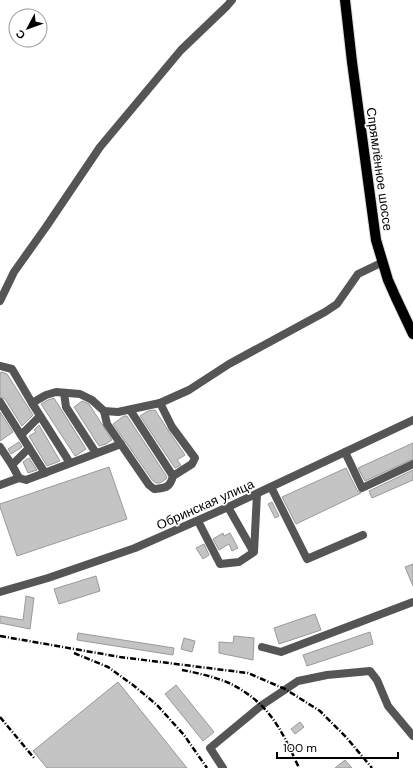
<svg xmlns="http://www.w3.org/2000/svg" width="413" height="768" font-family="'DM Sans',sans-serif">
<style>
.building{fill:#c4c4c4;stroke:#999}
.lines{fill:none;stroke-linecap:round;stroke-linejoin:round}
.major-casing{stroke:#dbdbdb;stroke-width:12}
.minor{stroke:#555;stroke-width:8}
.major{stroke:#000;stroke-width:10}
.rail{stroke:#000;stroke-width:2.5;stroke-dasharray:6 2 1 2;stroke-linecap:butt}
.labels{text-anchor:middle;stroke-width:3.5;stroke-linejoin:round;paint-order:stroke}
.street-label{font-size:13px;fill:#000;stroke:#fff}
</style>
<rect width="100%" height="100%" fill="#fff"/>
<g class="building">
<path d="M2,372L7,374L33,415L22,426L5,399L0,397V373Z"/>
<path d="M54,398L86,449L77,455L75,456L41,404L48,400Z"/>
<path d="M82,401L89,404L112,440L106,444L99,446L74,407Z"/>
<path d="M155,410L168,430L185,455L177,460L181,465L175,468L140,416L148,411Z"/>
<path d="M0,412L13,432L0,441Z"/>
<path d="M124,416H127L167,477L166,479L160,483H156L153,481L113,424Z"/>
<path d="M39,425L60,461L47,466L29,436L36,432L34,430Z"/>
<path d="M19,442L22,447L11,454L8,449Z"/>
<path d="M413,443V459L365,481L358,468Z"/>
<path d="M29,458L37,470L28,473L23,462Z"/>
<path d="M109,467L127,519L17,556L0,507V504Z"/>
<path d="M346,468L357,490L361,493L296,524L282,497Z"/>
<path d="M413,470V480L372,498L369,491Z"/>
<path d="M272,502L279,516L275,518L268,504Z"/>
<path d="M223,533L224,536L230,533L238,548L232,551L229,544L219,550L213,539Z"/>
<path d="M204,544L209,555L203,559L196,548Z"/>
<path d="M413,564V586L405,567Z"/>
<path d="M96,576L100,591L59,604L54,589Z"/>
<path d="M26,596L34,598L30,629L0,623V616L23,620Z"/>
<path d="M315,614L321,630L279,644L274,628Z"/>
<path d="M370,632L373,644L307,666L303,655Z"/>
<path d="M78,633L174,648L173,655L77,640Z"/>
<path d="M234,636L254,638L253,660L219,653V642L233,643Z"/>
<path d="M184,638L195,641L192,652L181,649Z"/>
<path d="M118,682L187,768H47L33,751Z"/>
<path d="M176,685L214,732L203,741L165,694Z"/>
<path d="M300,722L304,727L295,734L291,729Z"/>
<path d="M345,760L352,768H335Z"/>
</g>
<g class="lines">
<g class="major-casing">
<path id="major" d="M345,0L352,62L376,240L388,280L396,298L413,334"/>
</g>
<g class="minor">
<path d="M0,301L14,272L46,227L100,147L181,50L227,6L232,0"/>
<path d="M0,366L12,369L32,403L70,463"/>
<path d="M64,393L66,407L96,453"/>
<path d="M0,402L45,473"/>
<path d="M32,403L46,395L56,392L80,394L92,400L104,411L118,412L160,403L189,390L229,364L325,312L337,304L358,274L383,262"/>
<path d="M130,410L173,476"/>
<path d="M104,411L107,424L149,485L154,489C165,488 170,488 173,476L192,464L195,458L172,427L160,403"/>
<path d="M21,435L40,416"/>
<path d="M0,447L12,465L19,478"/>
<path d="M345,452L362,488L413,464"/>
<path d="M12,465L29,448"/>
<path d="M0,485L19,478L26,480L121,444"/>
<path d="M271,487L307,559L363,535"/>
<path d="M228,507L253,551"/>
<path d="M198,521L220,564L239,562L254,552L257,494"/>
<path d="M0,592L48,578L135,548L228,507L413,420"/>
<path d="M262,647L281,652L413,602"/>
<path d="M223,768L210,748L262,705L298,681L327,675L370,671L377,680L388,706L413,736"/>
</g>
<use href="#major" class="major"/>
<g class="rail">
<path d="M0,636L120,657L248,673L285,689L320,711L346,737L372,768"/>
<path d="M74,653L108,667L133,685L157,705L184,735L207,768"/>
<path d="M182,670C198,673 215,677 229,683C233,685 237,687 240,689C272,708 284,735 299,768"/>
<path d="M0,717L34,758"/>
</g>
</g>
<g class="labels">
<g class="street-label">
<text transform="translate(380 169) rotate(82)" y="5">Спрямлённое шоссе</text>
<text transform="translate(205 504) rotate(-24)" y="5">Обринская улица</text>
</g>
</g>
<g transform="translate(28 28) rotate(229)"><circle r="19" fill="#ffffff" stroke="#999999"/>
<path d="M0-3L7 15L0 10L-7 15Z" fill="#000000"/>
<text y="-6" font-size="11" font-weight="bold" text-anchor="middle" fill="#000000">С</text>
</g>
<path d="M277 752v6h121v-6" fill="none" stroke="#000000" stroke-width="2"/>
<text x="283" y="752" font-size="12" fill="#000000" stroke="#ffffff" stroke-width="3" paint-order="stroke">100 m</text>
</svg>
